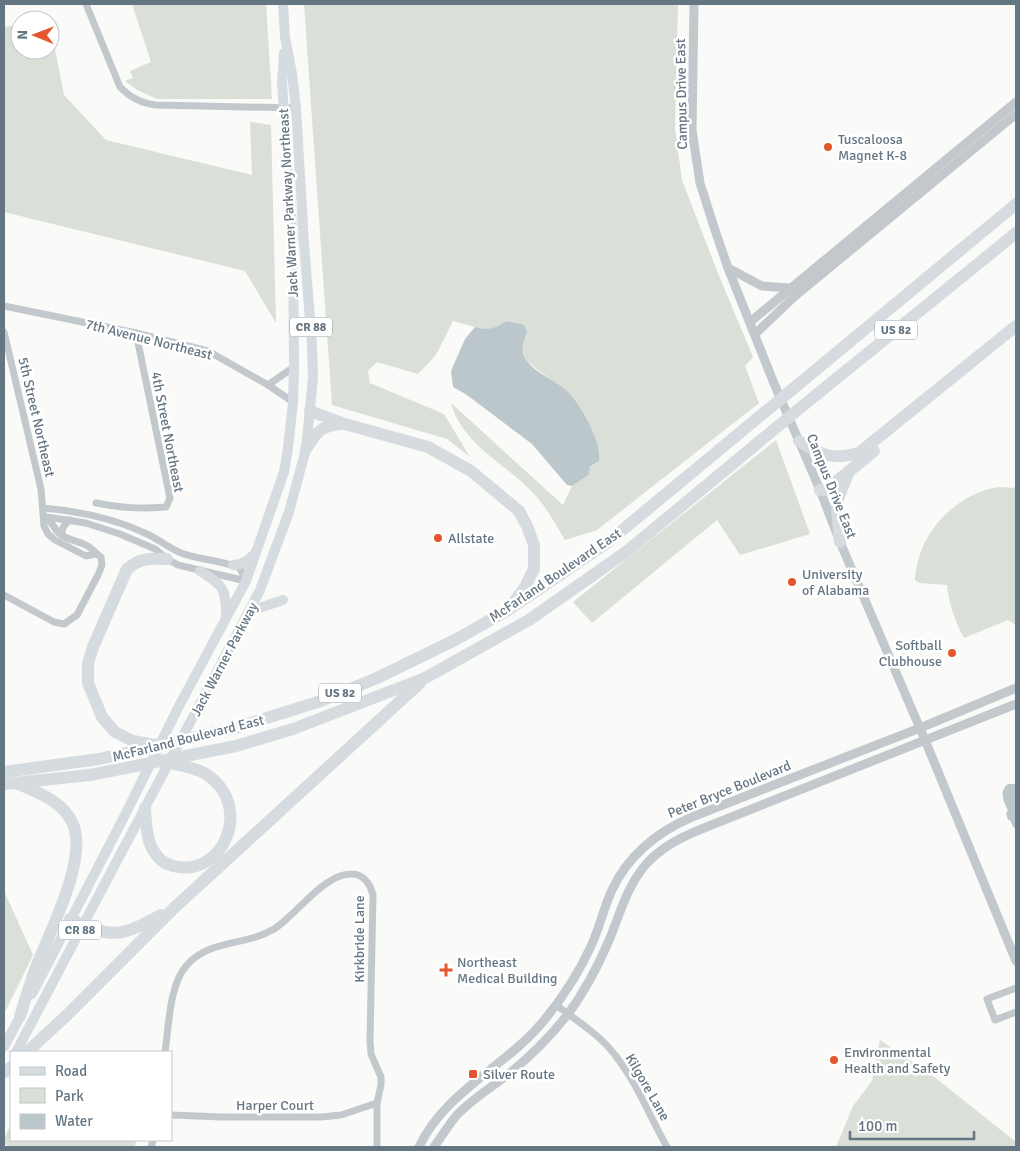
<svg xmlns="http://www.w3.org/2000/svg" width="1020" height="1151" font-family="Signika,sans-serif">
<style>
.green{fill:#dadfd7}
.water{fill:#bbc7cb}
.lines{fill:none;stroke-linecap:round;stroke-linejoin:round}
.minor{stroke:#c3c8cc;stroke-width:7}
.tertiary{stroke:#c3c8cc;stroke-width:9}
.primary{stroke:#d6dbdf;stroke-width:10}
.motorway{stroke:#d6dbdf;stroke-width:12}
.poi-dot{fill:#e4572e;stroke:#fff;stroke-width:2}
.labels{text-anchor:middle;stroke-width:5;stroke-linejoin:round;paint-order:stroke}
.shield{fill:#fff;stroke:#939fa8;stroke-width:1}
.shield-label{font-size:12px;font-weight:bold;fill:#657683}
.street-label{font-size:14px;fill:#657683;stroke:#fff}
.poi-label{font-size:14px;fill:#657683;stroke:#fff;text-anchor:start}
</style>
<rect width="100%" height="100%" fill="#fafaf8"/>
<g class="green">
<path d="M132,4H266L272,99H157L137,90L125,81L133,78L130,71L151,62Z"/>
<path d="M304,4H678L675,129L682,180L717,271L753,357L745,366L759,403L597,530L565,540C556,525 547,508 535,495C507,464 463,446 451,403L563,505L572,486L589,475L590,468L599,461L569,393L538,370L525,359L522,348L527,333L506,321L494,329L486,330L453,321L436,355L418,374L377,362L368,371L370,383L444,414L470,457L447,439L332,405Z"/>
<path d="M50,24L64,95L106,140L252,175L250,122L271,125L276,323L245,271L4,212V27L20,25V50H50Z"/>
<path d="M776,440L810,534L740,555L717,520L592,623L573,602Z"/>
<path d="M999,487L1016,488V625L1008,620L964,638C955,621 949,605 947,585L919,583L915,580C917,535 954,494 999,487Z"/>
<path d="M4,891L33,955L4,1014Z"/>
<path d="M880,1040L933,1076L1016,1142V1147H836L853,1106L872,1081Z"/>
<path d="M11,1125V1140H136L135,1147H9L4,1143V1138Z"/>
</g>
<g class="water">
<path d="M506,321L524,325L527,333C524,341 520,350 525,358C535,374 556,380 568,392C581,405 602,443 599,461L590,467L589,475L572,486L567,485L532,444L467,395L453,387L451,371L465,339L475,327C489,331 494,329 506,321Z"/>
<path d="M1008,784H1016V829L1013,827L1010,820H1008L1006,813L1008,810C1003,801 999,791 1008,784Z"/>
</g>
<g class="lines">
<g class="minor">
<path d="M86,4L120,87C131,98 141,103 156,105L296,108"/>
<path d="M4,306L136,333L208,351L268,385L293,402"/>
<path d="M4,332L41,489L44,526L48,534L55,540L86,556L95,554"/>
<path d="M268,385L294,367"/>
<path d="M96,503C123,508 139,509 166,507L170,498L136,333"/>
<path d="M43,508C77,511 116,519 147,534C158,539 169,548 181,553C200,560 221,560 240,568L246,581"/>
<path d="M47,517L86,523L120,534L155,549L167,559L178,565L246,581"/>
<path d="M62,536C61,528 64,525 70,520"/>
<path d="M4,595L54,622L64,624L77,615L98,575L102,565L101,557C96,554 94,550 89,547C81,541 68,541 60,534C52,528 55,523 45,517"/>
<path d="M1016,988L987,999L995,1020L1016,1012"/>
<path d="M556,1005C576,1020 600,1035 615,1055C637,1083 650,1117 667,1147"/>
<path d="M165,1052C169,1027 169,984 187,965C210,939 246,946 274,929C296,915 323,875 350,874C363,873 370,884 373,895L370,1041L371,1054L381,1077V1085L377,1103V1147"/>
<path d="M171,1115L222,1117H321L341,1115L377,1103"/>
<path d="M151,1147L153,1140"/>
</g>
<g class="tertiary">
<path d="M694,4L692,130L700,183L715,230L728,268L773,381L820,490L840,542L925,740L1016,961"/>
<path d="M728,268L762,286L789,288"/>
<path d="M750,322L1016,102"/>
<path d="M755,334L795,296L1016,114"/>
<path d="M419,1147C445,1092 502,1069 541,1024C562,999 579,973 592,944C600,926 604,907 612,890C628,856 657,832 692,817L920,728L1016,688"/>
<path d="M434,1147C441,1137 448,1126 456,1116C471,1100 489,1089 506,1076C529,1058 550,1037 568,1014C585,991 599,964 610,938C621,911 628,883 649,861C665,845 684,836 704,828L1016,704"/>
</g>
<g class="primary">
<path d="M233,565C243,565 249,560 256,552"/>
<path d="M200,571C224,586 226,588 226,617"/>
<path d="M250,611L283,600"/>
<path d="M32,994L124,817L179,706L246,581L284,472L288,448L293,402L294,367L293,239L282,83L284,53"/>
<path d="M4,1047L23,1011"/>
<path d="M16,1052L260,590L289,512L306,449L313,378L312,345L304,243L296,108L292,74L285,37L283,4"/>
</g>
<g class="motorway">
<path d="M310,411L345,424L428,447L471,471L519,511L527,526L534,545V569L525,587L514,602"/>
<path d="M799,441C822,456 833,460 859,453L1016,326"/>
<path d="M306,449C316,433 321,425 342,424"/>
<path d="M820,490H826L874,451"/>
<path d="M840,542L837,508L838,499L849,471"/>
<path d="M155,745L133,741L115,732L102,717L88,683V663L93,647L127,569C140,558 150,558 167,559"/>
<path d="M4,772L99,759L235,728L321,701L377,678L457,639L508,610L608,542L1016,204"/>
<path d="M16,783C37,792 63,801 73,824C88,859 50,931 37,965C30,982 26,999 20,1016"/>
<path d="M4,784L90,775L236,746L293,729L425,678L529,620L626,552L805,404L1016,233"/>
<path d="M145,808C146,822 146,841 155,853C159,860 166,864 173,866C223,879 255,806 206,774C194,767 178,765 165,762"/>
<path d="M70,919C114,939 120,937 161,915"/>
<path d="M27,1052L66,1016L174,908L420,683"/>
<path d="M5,1072L11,1067"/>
</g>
</g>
<g class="poi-dot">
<circle cx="828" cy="147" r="5"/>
<circle cx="438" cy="538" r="5"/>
<circle cx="792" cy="582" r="5"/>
<circle cx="952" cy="653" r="5"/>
<path d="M443.5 962.5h5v5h5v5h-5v5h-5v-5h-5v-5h5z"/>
<circle cx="834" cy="1060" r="5"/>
<rect x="468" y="1069" width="10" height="10" rx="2.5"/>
</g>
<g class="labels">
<g class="shield">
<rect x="290" y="317.5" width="42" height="19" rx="4"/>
<rect x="875" y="320.5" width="42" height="19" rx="4"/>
<rect x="319" y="683.5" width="42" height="19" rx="4"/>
<rect x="59" y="920.5" width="42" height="19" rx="4"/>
</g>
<g class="shield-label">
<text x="311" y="331">CR 88</text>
<text x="896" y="334">US 82</text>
<text x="340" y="697">US 82</text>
<text x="80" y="934">CR 88</text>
</g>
<g class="street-label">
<text transform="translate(681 94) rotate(-91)" y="5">Campus Drive East</text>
<text transform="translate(288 203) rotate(-93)" y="5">Jack Warner Parkway Northeast</text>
<text transform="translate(149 339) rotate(14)" y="5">7th Avenue Northeast</text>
<text transform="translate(37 417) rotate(77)" y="5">5th Street Northeast</text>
<text transform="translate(168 432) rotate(79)" y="5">4th Street Northeast</text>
<text transform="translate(832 486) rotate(68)" y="5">Campus Drive East</text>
<text transform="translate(555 575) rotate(-34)" y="5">McFarland Boulevard East</text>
<text transform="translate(224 659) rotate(-62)" y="5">Jack Warner Parkway</text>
<text transform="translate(188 738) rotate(-14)" y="5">McFarland Boulevard East</text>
<text transform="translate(729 789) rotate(-22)" y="5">Peter Bryce Boulevard</text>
<text transform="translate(359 939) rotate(-90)" y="5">Kirkbride Lane</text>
<text transform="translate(648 1087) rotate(60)" y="5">Kilgore Lane</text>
<text x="275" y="1110">Harper Court</text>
</g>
<g class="poi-label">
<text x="838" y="144">Tuscaloosa<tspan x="838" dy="16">Magnet K-8</tspan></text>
<text x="448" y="543">Allstate</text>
<text x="802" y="579">University<tspan x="802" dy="16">of Alabama</tspan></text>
<text x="942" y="650" text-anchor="end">Softball<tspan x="942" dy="16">Clubhouse</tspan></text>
<text x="457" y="967">Northeast<tspan x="457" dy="16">Medical Building</tspan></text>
<text x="844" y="1057">Environmental<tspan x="844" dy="16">Health and Safety</tspan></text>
<text x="483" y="1079">Silver Route</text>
</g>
</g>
<rect width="1020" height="1151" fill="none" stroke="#657683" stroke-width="10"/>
<rect x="10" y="1051" width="162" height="90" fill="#ffffff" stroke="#c1c8cd"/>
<rect x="20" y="1067" width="25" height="8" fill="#d6dbdf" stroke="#c1c8cd"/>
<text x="55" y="1076" font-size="15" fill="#657683">Road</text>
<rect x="20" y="1088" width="25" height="15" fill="#dadfd7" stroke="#c1c8cd"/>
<text x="55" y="1101" font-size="15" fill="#657683">Park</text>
<rect x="20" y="1114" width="25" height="15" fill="#bbc7cb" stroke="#c1c8cd"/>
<text x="55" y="1126" font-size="15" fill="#657683">Water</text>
<g transform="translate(35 35) rotate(271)"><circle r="24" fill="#ffffff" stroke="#c1c8cd"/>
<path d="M0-4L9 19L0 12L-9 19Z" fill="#e4572e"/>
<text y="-8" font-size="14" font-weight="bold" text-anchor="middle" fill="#657683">N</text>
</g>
<path d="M850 1131v8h124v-8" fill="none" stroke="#657683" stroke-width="2.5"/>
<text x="858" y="1131" font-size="15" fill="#657683" stroke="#ffffff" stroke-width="4" paint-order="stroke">100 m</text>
</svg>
